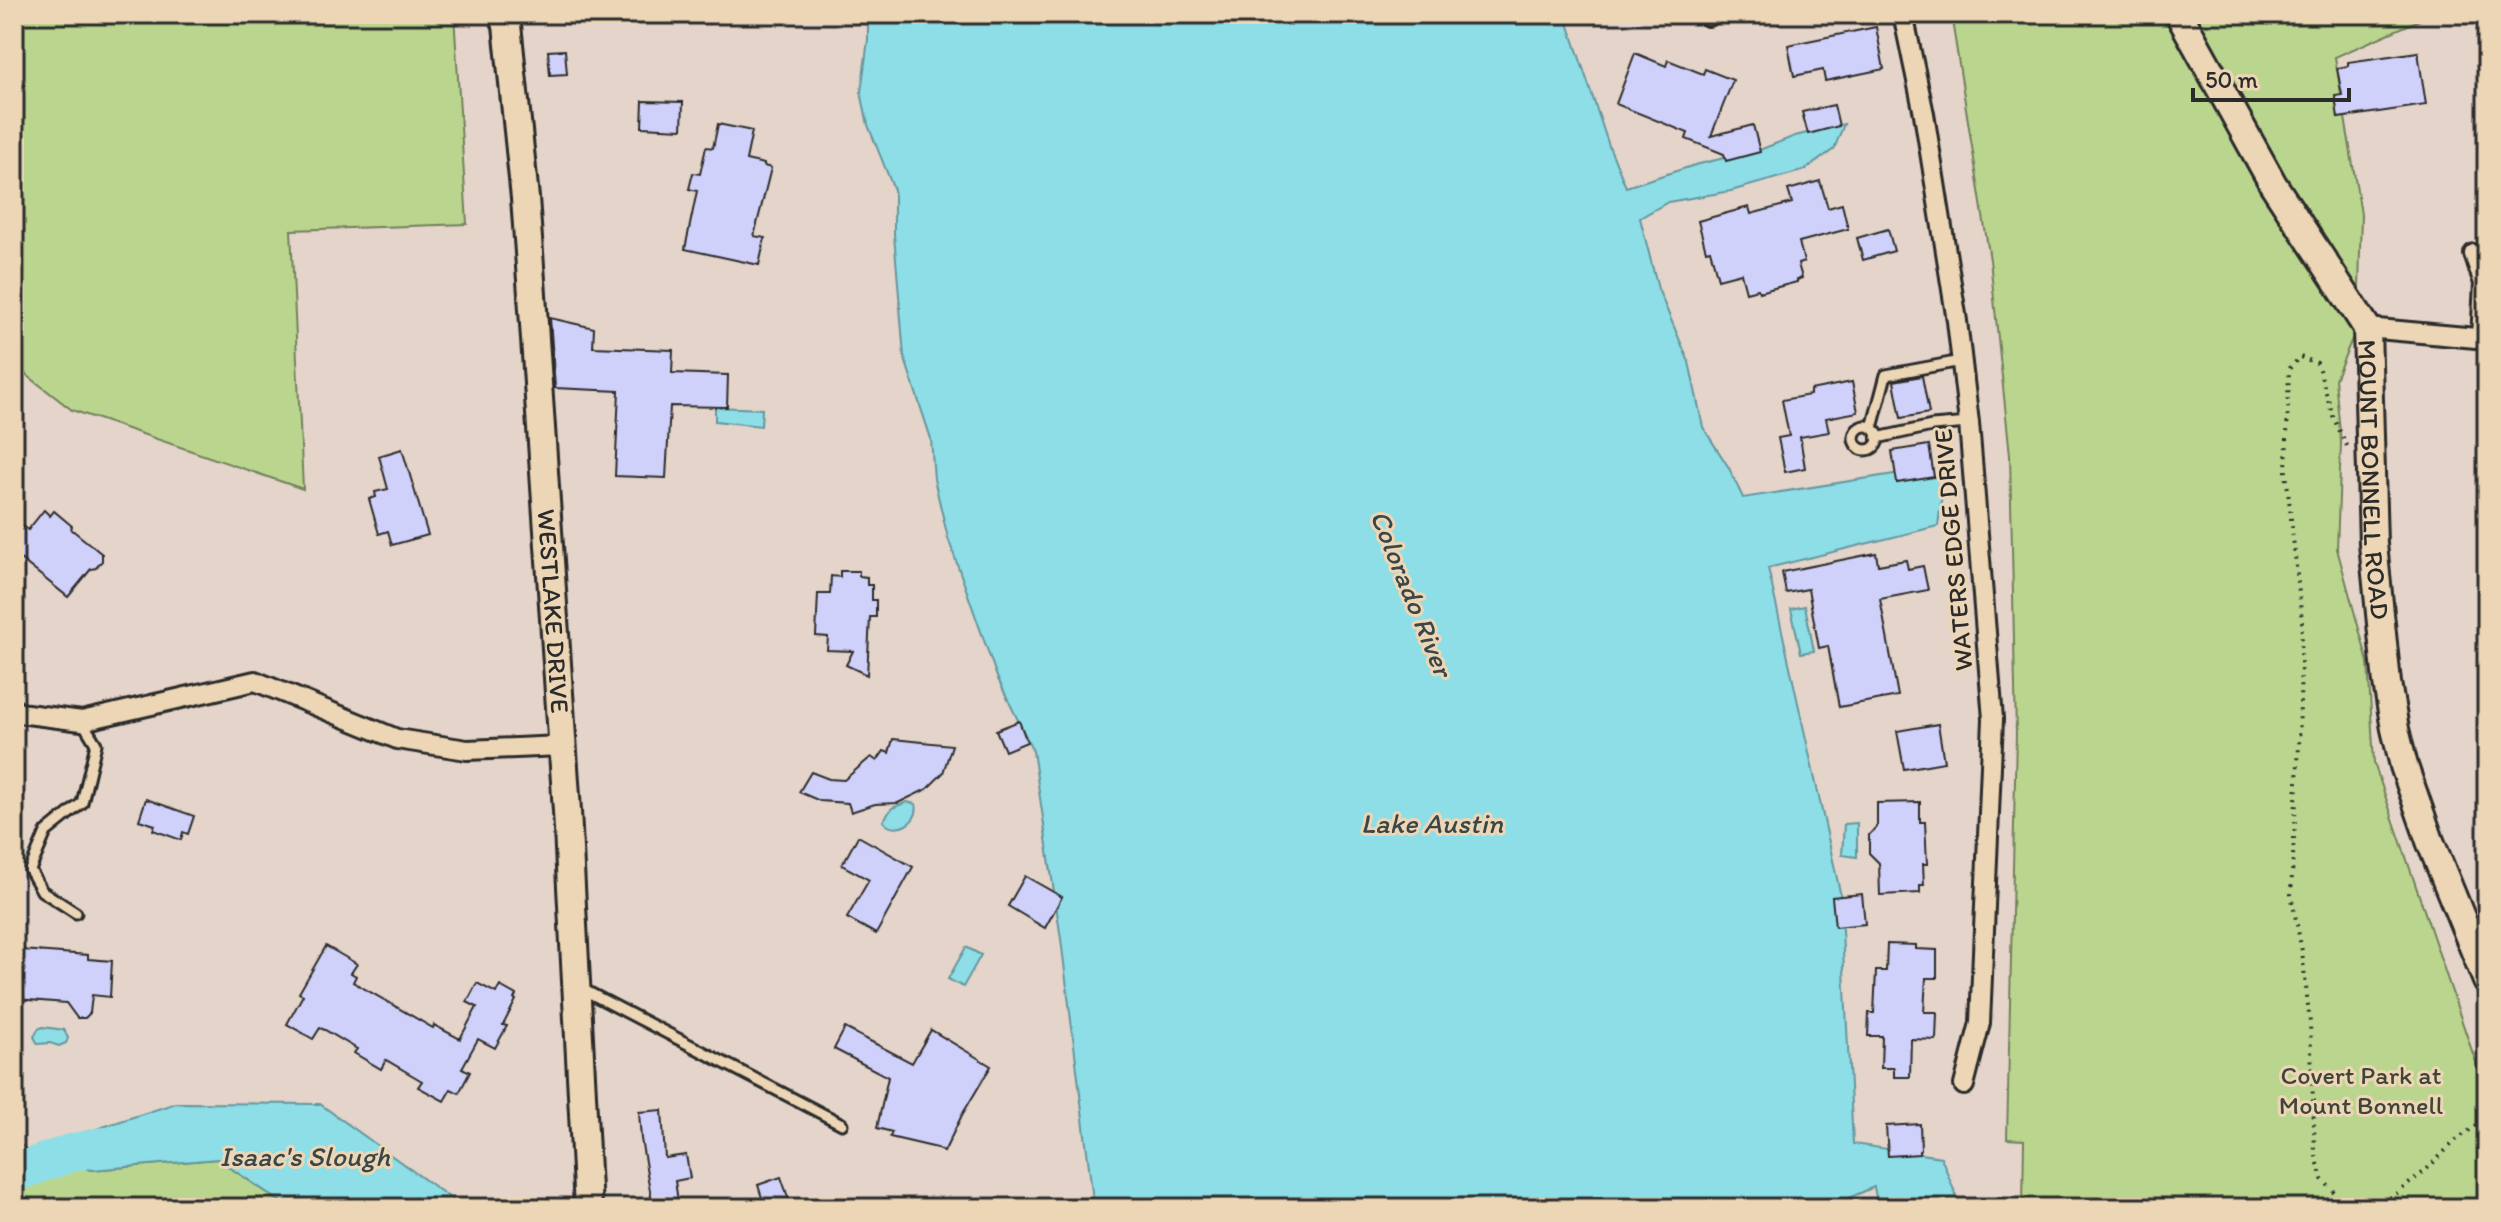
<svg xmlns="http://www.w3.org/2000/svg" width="2501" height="1222" font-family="Itim,sans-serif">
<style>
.green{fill:#bad68e;stroke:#72805c;stroke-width:2}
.water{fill:#8ddee7;stroke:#66969c;stroke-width:2}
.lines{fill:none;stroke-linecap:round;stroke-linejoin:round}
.river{stroke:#8ddee7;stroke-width:38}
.building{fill:#d0d1fa;stroke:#2b2b2b;stroke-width:2}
.lane-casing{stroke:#2b2b2b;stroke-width:15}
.street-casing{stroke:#2b2b2b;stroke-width:24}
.secondary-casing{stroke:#2b2b2b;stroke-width:32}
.path{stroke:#2b2b2b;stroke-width:4;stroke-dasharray:2 6;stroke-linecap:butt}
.lane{stroke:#ecd6b5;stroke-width:9}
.street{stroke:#ecd6b5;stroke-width:18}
.secondary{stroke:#ecd6b5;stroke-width:26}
.labels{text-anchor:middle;stroke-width:6;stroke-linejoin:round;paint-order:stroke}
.street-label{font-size:26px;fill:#2b2b2b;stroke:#ecd6b5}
.park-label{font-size:26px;fill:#40453a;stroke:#ecd6b5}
.water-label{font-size:28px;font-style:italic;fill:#3a4647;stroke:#ecd6b5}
</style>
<rect width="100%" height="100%" fill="#e4d4ca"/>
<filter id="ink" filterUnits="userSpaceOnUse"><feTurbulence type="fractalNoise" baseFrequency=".0125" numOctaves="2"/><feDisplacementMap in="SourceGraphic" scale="16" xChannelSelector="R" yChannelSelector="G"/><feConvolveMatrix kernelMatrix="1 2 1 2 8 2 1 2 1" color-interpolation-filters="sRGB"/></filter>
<g filter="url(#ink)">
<g class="green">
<path d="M14,14H454L467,224L291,230L303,489L72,410L14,365Z"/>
<path d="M1951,14H2433L2335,57L2361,214L2358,325L2335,379L2341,443L2337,549L2368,662L2374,763L2487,1095V1208H2023L2024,1140L2007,1139L2016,734L2010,455L1990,260Z"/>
<path d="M14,1140L29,1151L92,1170L217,1159L290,1208H14Z"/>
</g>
<g class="water">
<path d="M868,14H1565L1609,146L1626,187L1695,165L1762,149L1795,136L1844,124L1834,149L1805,170L1731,191L1668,202L1640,218L1658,289L1689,362L1703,427L1729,468L1743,498L1894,474L1944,477L1938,526L1768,568L1840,892L1853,1144L1941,1157L1961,1208H1878L1874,1187L1849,1198V1208H1094L1061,939L1033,751L997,677L948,538L934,479L931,439L904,356L894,235V190L868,125L861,92L868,40Z"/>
<path d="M715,407L762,409L761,426L715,421Z"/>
<path d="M1805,606L1814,651L1801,653L1791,609Z"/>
<path d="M907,802L916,804C921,822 894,837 883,821L892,808Z"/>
<path d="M1857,823V857L1842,855L1844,824Z"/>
<path d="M966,947L981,955L963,987L948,979Z"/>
<path d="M43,1027L64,1030L68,1038L66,1043L59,1046L50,1043L38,1044L34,1037L38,1029Z"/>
<path d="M176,1103L320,1104L464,1208H290L217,1159L92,1170L29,1151Z"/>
</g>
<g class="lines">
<path class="river" d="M14,1173L71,1153L103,1146"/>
</g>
<g class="building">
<path d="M1876,27L1884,69L1825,81L1823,70L1794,76L1788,45Z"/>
<path d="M565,50L567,74L550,75L548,51Z"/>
<path d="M2418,52L2426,105L2338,118L2335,96L2342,95L2337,68L2348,66V62Z"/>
<path d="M1635,53L1666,66L1668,60L1703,74L1705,69L1733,80L1711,136L1753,125L1760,152L1726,161L1724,154L1686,139L1688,133L1616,104Z"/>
<path d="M643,101L683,102L682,129L642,127Z"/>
<path d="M1834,105L1839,126L1808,134L1802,112Z"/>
<path d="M718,124L752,131L746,160L764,164V166L771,168L754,236L765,238L759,265L685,249L697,191L689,189L693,173L700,174L706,147L713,148Z"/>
<path d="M1820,181L1828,208L1842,204L1848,229L1799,242L1804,262L1798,264L1802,278L1797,280V282L1759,292L1758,289L1746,292L1741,273L1718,279L1710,250L1706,251L1698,221L1749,207L1751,214L1792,203L1788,190Z"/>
<path d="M1888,229L1894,251L1863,260L1857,238Z"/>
<path d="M550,318L594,328L593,347L673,350L672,373L728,375L727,407L670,406L666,478L615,476L619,391L555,388Z"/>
<path d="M1922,376L1929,413L1901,418L1894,381Z"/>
<path d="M1852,382L1858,412L1826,418L1829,432L1800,437L1805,468L1785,472L1778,438L1789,436L1782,400L1810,395V390Z"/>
<path d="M1929,445L1934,477L1897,483L1892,451Z"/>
<path d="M402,449L428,535L392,545L388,531L379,534L369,499L376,497L375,492L388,489L379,456Z"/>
<path d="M44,510L50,516L54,511L72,526L71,529L102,554V561L96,568L91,569L68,597L14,554V518L28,530Z"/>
<path d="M1876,553L1878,565L1906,560L1908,569L1923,566L1928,590L1880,599L1898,696L1839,707L1828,646L1819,648L1808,589L1786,593L1782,572Z"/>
<path d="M840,571H859V576L867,577V585H872V600H876V617H870L867,675L846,665L853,651L827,650L828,637L816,636L818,594H830L831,576L840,577Z"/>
<path d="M1019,721L1027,742L1005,751L996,730Z"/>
<path d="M1938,724L1944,762L1904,769L1897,731Z"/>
<path d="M893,739L952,745L943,773L927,789L898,803L875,804L851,812L848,803L820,801L799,792L811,772L829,779L844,780L871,757L877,761L884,751L889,753Z"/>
<path d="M146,799L194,816L188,834L183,832L181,840L153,830L155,825L139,820Z"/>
<path d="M1920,802V822H1925L1927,864H1923L1924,885H1920V893L1880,895L1879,863L1869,853V835L1877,826V803Z"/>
<path d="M858,836L913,867L876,934L847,918L869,880L842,865Z"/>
<path d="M1025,876L1062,897L1045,928L1008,906Z"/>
<path d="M1862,894L1865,924L1835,927L1832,897Z"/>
<path d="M1887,944L1916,945V949L1937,950V978H1926L1924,1012H1937L1936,1040L1911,1039L1910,1077H1894V1068H1881L1882,1036H1868L1869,1013H1874L1876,971H1886Z"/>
<path d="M326,946L357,964L351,973L356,976L353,982L433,1028L434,1025L460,1039L477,1007L467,1002L477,983L496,993L500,986L516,995L514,999L516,1000L503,1025L507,1026L495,1048L478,1039L462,1068L470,1072L459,1093L451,1089L444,1101L418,1087L422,1081L386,1060L381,1069L354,1053L357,1049L325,1030L320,1028L313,1039L287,1024L303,995L299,993Z"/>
<path d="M21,950L88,955V959L112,961L110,997L92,995L90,1013L85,1018H77L66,1003L17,999Z"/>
<path d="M845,1028L912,1063L931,1030L991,1066L962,1115L944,1152L937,1148L890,1137L892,1132L877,1128L888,1077L834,1049Z"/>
<path d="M662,1110L665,1158L686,1155L690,1178L675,1181L679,1208H653L641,1139L639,1112Z"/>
<path d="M1920,1124L1921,1150L1919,1151V1154L1888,1156L1886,1126Z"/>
<path d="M781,1177L789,1200L765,1208L758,1185Z"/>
</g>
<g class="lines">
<g class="lane-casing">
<g id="lane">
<circle cx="1866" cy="438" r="12"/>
<path d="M1872,428L1886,375L1961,361"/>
<path d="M1877,438L1932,426L1969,423"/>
<path d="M76,913L42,891L30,870L46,832L82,803L96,744L82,721"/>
<path d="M580,988L842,1124"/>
</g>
</g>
<g class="street-casing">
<g id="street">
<path d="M1903,14L1924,114L1957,321L1969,423L1993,719L1980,1023L1964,1085"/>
<path d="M1708,16L1712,14"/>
<path d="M2474,254L2484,283L2481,338"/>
<path d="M2367,328L2487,339"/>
<path d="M14,709L19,713L82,721L255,681L397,739L467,750L561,746"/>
</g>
</g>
<g class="secondary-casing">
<g id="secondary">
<path id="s1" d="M502,14L507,25L525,198L531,280L567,811L588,1208"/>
<path id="s2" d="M2179,14L2273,184L2367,328L2373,544L2387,683L2395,729L2404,766L2430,841L2487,981"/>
</g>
</g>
<g class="path">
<path d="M2347,446L2334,419L2317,363L2300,357L2289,369L2286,472L2302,621L2299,745L2291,894L2302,951L2310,1023L2315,1152L2322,1179L2349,1208"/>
<path d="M2350,1206L2392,1197L2425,1171L2456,1140L2487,1118"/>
</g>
<use href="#lane" class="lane"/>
<use href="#street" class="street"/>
<use href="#secondary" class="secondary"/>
</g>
</g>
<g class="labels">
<g class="street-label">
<text dy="9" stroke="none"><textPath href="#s2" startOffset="518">MOUNT BONNELL ROAD</textPath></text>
<text transform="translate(1953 550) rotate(-95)" y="9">WATERS EDGE DRIVE</text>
<text dy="9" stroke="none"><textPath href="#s1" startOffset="600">WESTLAKE DRIVE</textPath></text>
</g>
<g class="park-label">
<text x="2361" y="1084">Covert Park at<tspan x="2361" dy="30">Mount Bonnell</tspan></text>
</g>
<g class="water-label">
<text transform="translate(1412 593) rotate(68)" y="10">Colorado River</text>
<text x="1432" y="833">Lake Austin</text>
<text x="305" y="1166">Isaac's Slough</text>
</g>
</g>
<rect width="2501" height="1222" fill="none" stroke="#ecd6b5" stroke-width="48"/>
<rect x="24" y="24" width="2453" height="1174" fill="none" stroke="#2b2b2b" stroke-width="3" filter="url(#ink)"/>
<path d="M2193 88v12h156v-12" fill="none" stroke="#2b2b2b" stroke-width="4"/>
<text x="2205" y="88" font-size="24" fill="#2b2b2b" stroke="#ecd6b5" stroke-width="6" paint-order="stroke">50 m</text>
</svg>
